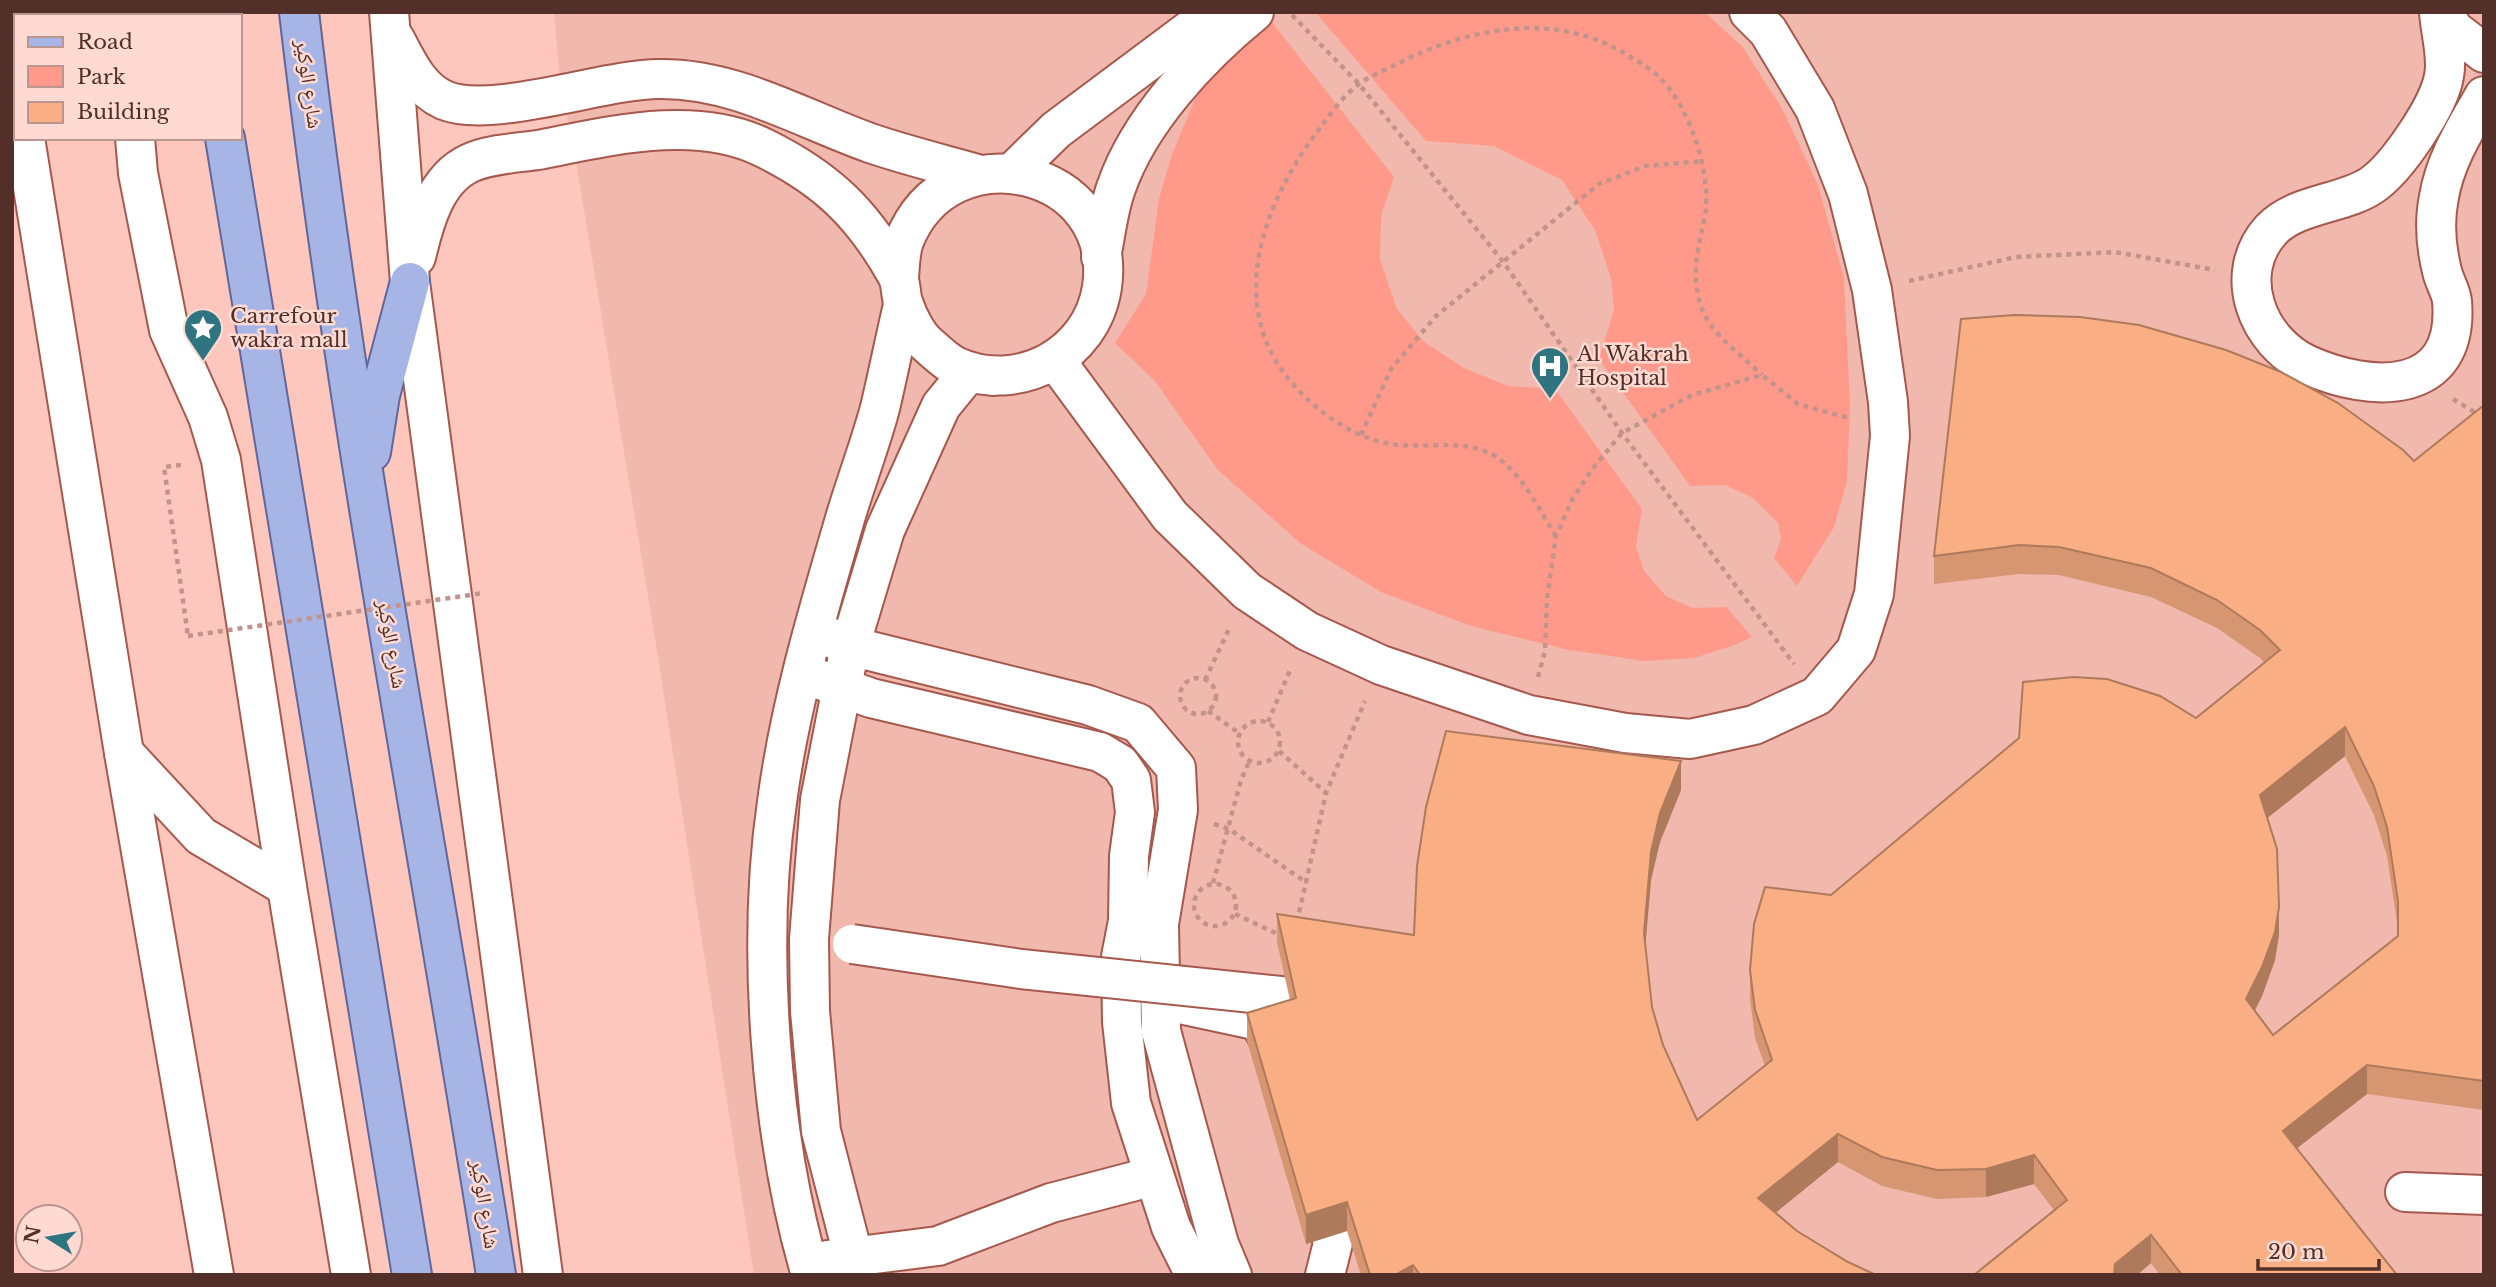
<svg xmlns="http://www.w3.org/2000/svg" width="2496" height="1287" font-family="'Libre Baskerville','Noto Naskh Arabic',serif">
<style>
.built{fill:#f1b8ad}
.green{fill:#ff9a8a}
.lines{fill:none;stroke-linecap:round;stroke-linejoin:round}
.minor-casing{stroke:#a7584c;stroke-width:42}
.major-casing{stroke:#626699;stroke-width:42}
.path{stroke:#c2938b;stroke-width:4.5;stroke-dasharray:5 5;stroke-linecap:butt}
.minor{stroke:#fff;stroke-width:38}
.major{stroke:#a6b5e6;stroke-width:38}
.minor-bridge-casing{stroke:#a7584c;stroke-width:42;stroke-linecap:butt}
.path-bridge{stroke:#c2938b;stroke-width:4.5;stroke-dasharray:5 5;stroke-linecap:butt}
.minor-bridge{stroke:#fff;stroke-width:38}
.wall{fill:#d69671;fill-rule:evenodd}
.shaded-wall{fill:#ae7a5c}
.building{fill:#f9ae83;stroke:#ae7a5c;stroke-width:2;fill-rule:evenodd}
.labels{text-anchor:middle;stroke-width:5;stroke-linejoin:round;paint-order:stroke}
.street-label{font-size:21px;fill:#522f29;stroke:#fedad3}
.poi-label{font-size:21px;fill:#522f29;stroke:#fedad3;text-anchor:start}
</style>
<rect width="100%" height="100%" fill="#fdc7be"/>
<path class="built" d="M554,12H2484V1275H754L658,657L573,143L561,93Z"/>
<g class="green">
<path d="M1315,12H1704L1742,46L1783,110L1818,185L1844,278L1850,406L1847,481L1834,527L1797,586L1774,558L1781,539L1778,523L1753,498L1725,485L1690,486L1599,359L1614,310L1611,279L1596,232L1562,180L1494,146L1426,141Z"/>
<path d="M1271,21L1394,177L1381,216L1380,259L1397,309L1423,341L1464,368L1508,386L1555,389L1642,509L1636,546L1644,571L1666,596L1692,608L1726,607L1752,637L1732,646L1694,658L1645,661L1569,650L1471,626L1381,592L1300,543L1217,469L1155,381L1115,343L1146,294L1159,199L1172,154L1196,97L1227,53Z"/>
</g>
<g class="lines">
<g class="minor-casing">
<g id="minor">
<path d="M133,12V16"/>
<path d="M389,12L410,282L543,1275"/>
<path d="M2439,12C2440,31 2448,57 2444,76C2439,106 2397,168 2372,185C2345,204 2296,203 2271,230C2231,274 2257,342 2308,365C2371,393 2460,397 2452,301C2451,291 2444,281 2442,271C2436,247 2434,221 2439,197C2445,160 2466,128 2484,96"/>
<path d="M2444,12L2453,29L2484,53"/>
<path d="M73,16L74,12"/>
<path d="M395,39C407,62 419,89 444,100C491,120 603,79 659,79C735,78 800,118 870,143C905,155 942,164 977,174"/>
<path d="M12,53L16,76"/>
<path d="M25,138L124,753L214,1275"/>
<path d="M135,138L138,173L169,330L208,417L221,460L287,887L351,1275"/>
<path d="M1013,172L1056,130L1214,12"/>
<path d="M416,257C424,223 435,179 470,163C489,154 517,153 538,150C610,136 696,114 764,148C827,179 863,214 897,275C902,284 900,296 904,305C908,317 917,335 926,343C934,350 945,361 955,366C1018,395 1092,355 1102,287C1119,168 949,127 904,241C900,252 900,267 899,278"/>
<path d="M1101,257C1106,234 1108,210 1116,188C1139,121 1200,56 1254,12"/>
<path d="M1056,361L1170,516L1247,591L1307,631L1381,665L1529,715L1625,733L1690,739L1754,725L1817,696L1856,650L1874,594L1890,436L1888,402L1872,290L1848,194L1815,109L1768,31L1749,12"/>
<path d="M827,636L850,646L1088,705L1138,723L1176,768L1178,810L1159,924L1161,1031L1219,1244L1232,1275"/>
<path d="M818,679L871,698L1100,752L1120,764L1131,780L1135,812L1129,856L1128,921L1121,957L1122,1022L1131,1103L1171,1227L1195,1275"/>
<path d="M124,753L201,836L287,887"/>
<path d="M1161,1000L1259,1021L1277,1055"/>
<path d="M1317,1186L1333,1243L1325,1275"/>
<path d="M2405,1192L2484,1195"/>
<path d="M853,1255L821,1131L810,1011L809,939L820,800L850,646L885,530L941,406L968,373L993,376"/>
<path d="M827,1260L938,1246L1051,1203L1154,1176"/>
<path d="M811,1275C770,1136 756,945 777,802C789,710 816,618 842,529C853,489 869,449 880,408C888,374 895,339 903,305"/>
</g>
</g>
<g class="major-casing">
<g id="major">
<path d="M204,12L205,16"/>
<path d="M299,12C348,435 430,854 496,1275"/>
<path d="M225,138L412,1275"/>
<path d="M371,452L380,395L410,282"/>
</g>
</g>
<g class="path">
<path d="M1292,15L1359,84L1504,263L1622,433L1794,664"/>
<path d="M1909,281L2016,257L2115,252L2215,270"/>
<path d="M2453,399L2484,418"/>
<path d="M1361,435L1391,369L1436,316L1599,184L1645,166L1703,161"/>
<path d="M181,465L164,467L188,636"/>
<path d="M1556,536C1540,511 1525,480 1502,461C1472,437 1433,448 1399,445C1348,441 1292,395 1270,350C1234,275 1274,188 1320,128C1331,113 1344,95 1359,84C1368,77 1379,73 1389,68C1462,29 1554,8 1629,56C1639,62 1653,70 1661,79C1690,109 1712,173 1705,215C1699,247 1690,272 1701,306C1709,333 1743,356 1762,375"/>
<path d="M1538,677L1545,651L1547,598L1556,536L1572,500L1590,472L1622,433L1692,395L1762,375L1798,404L1848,418"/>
<circle cx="1198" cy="696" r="18"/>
<path d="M1205,680L1230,627"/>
<path d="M1208,711L1239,733"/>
<circle cx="1259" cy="742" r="21"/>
<path d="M1268,722L1291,668"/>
<path d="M1279,751L1326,793"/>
<path d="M1214,824L1229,829L1307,883"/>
<path d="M1213,883L1241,780L1249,762"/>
<circle cx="1215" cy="905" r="21"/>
<path d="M1235,914L1282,936"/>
<path d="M1297,922L1326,793L1365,701"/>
</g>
<use href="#minor" class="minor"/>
<use href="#major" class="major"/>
<g class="minor-bridge-casing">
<path id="minor-bridge" d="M852,944L1021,969L1310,999L1320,1029"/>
</g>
<path class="path-bridge" d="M188,636L484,593"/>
<use href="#minor-bridge" class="minor-bridge"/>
</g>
<path class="wall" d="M2484,405V1110L2367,1094L2297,1148L2397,1275H2160L2151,1263L2137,1275H1974L2054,1210L2034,1184L1986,1197L1937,1199L1882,1186L1838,1162L1776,1212L1797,1231L1848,1262L1876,1275H1361L1347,1231L1306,1244L1247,1041V1013L1290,1000L1277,942V914L1414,935L1681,790L1660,842L1651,880L1645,945L1652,1007L1663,1045L1697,1120L1765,1066L1755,1038L1750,998V970L1831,895L2196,718L2265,663L2260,658L2217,628L2151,597L2059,575L2019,574L1934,584V556L2414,461ZM2345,756L2374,815L2387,856L2398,929V936L2273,1035L2255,1010L2262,996L2275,960L2279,935L2267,818Z"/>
<g class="shaded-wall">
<path d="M2345,727V756L2260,824V795Z"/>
<path d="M1681,761V790L1660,842L1651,880L1644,962V933L1651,852L1660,813Z"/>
<path d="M2279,907V935L2275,960L2262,996L2246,1028V999Z"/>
<path d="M2367,1065V1094L2283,1159V1131Z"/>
<path d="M1838,1134V1162L1758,1227V1198Z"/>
<path d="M2034,1155V1184L1986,1197V1169Z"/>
<path d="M1347,1202V1231L1306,1244V1215Z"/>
<path d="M2151,1235V1263L2137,1275H2114L2115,1264Z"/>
<path d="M1413,1265V1275H1395Z"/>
</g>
<path class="building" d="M2014,315L2080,317L2139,325L2226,350L2281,372L2338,403L2403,450L2414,461L2484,405V1081L2367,1065L2283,1131L2397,1275H2182L2151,1235L2115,1264L2114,1275H1974L2067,1200L2034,1155L1986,1169L1937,1170L1882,1157L1838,1134L1758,1198L1797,1231L1848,1262L1876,1275H1420L1413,1265L1395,1275H1370L1347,1202L1306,1215L1247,1013L1296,998L1277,914L1414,935L1417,866L1426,807L1446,731L1681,761L1660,813L1651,852L1644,933L1652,1007L1663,1045L1697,1120L1772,1060L1755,1010L1750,970L1754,924L1765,887L1831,895L2019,738L2023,682L2073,677L2107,679L2160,696L2196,718L2280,650L2260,630L2217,600L2151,568L2059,547L2019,545L1934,556L1961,319ZM2345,727L2374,786L2387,827L2398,901V936L2273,1035L2246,999L2262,967L2275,932L2279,907L2277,849L2260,795Z"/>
<defs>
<g id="sight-pin" transform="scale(2.0125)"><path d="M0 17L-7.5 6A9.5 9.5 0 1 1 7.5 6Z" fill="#2e7581" stroke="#fedad3"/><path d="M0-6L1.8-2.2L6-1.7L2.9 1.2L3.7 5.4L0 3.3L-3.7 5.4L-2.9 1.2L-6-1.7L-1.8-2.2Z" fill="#fff"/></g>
<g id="hospital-pin" transform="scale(2.0125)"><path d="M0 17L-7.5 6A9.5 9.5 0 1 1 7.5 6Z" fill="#2e7581" stroke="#fedad3"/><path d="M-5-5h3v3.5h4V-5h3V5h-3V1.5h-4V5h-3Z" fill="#fff"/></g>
</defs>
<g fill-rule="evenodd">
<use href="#sight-pin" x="203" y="328"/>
<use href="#hospital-pin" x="1550" y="366"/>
</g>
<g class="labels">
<g class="street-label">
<text transform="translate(309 84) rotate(82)" y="7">شارع الوكير</text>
<text transform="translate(392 644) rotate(80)" y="7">شارع الوكير</text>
<text transform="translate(485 1204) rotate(81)" y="7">شارع الوكير</text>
</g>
<g class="poi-label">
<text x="230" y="323">Carrefour<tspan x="230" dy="24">wakra mall</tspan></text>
<text x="1577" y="361">Al Wakrah<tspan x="1577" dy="24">Hospital</tspan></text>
</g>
</g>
<rect width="2496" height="1287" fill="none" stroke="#522f29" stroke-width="28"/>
<rect x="14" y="14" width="228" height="126" fill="#fedad3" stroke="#b9968f" stroke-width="2"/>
<rect x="28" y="37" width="35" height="10" fill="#a6b5e6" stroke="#b9968f" stroke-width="2"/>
<text x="77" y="49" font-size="21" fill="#522f29">Road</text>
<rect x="28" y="66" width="35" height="21" fill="#ff9a8a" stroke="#b9968f" stroke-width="2"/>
<text x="77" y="84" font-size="21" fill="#522f29">Park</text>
<rect x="28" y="102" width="35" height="21" fill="#f9ae83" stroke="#b9968f" stroke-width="2"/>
<text x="77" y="119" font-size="21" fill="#522f29">Building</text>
<g transform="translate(49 1238) rotate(281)"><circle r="33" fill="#fedad3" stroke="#b9968f" stroke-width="2"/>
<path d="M0-5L12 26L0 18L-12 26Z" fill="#2e7581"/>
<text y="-10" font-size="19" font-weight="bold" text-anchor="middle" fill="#522f29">N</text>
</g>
<path d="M2258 1259v10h121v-10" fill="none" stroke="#522f29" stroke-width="3.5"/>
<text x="2268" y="1259" font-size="21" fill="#522f29" stroke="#fedad3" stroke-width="5" paint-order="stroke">20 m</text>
</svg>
